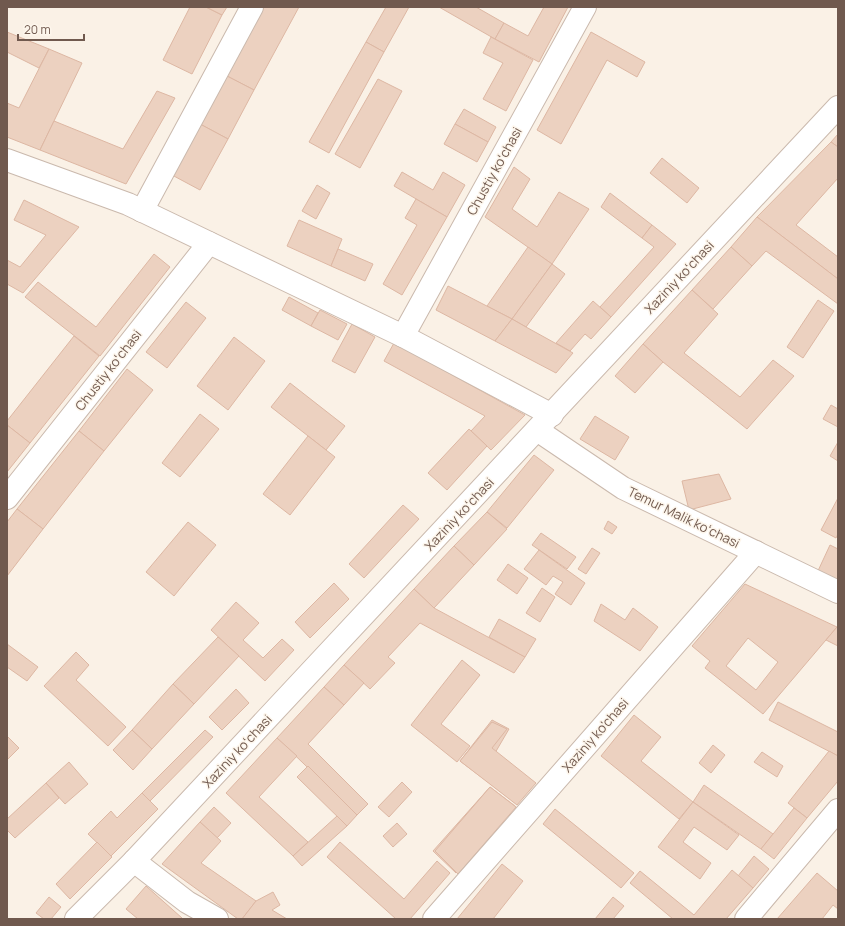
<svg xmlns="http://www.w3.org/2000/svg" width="845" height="926" font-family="Manrope,sans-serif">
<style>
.building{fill:#ecd1c0;stroke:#ddb7a3;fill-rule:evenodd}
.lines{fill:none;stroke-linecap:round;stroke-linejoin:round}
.minor-casing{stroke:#cab9ad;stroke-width:24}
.minor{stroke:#fff;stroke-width:22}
.labels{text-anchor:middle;stroke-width:3;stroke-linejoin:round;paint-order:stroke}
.street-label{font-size:13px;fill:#70594e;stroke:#fdf6ec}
</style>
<rect width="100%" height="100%" fill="#faf1e6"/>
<g class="building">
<path d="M190,7H206L222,15L192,74L163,60Z"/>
<path d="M206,7H227L222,15Z"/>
<path d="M264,7H299L254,90L227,76Z"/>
<path d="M386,7H409L384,52L366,42Z"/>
<path d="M439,7H476L504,23L495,39Z"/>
<path d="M544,7H568L539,62L495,39L504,23L528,36Z"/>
<path d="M7,32L49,49L39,68L7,52Z"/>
<path d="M591,32L645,62L637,77L607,60L561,144L537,130Z"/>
<path d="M491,37L533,60L506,111L483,99L503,63L483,53Z"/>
<path d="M366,42L384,52L329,153L309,142Z"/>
<path d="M49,49L82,63L40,150L7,137V103L19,108Z"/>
<path d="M227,76L254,90L228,139L200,124Z"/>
<path d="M378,79L402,91L360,168L335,154Z"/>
<path d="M157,91L175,98L126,184L40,150L54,121L123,149Z"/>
<path d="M464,109L496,127L488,142L455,124Z"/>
<path d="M200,124L228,139L200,190L172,175Z"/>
<path d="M455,124L488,142L477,162L444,144Z"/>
<path d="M838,134V147L831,142Z"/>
<path d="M831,142L838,147V178L796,225L838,257V279L757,217Z"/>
<path d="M662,158L699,188L687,203L650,173Z"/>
<path d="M514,167L530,179L512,209L537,227L559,192L589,209L552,264L485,217Z"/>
<path d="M402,172L433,190L443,172L465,185L447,217L394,186Z"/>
<path d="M317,185L330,193L316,219L302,211Z"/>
<path d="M610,193L652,225L642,238L601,207Z"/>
<path d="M416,199L447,217L402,295L383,284L417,225L405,218Z"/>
<path d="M24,200L79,227L23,293L7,284V260L20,267L46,235L14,220Z"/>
<path d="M757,217L838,279V304L766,251L752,266L731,247Z"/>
<path d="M299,220L342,239L331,266L287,246Z"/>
<path d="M652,225L676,244L611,317L600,307L654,247L642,238Z"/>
<path d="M528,247L552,264L512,319L487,306Z"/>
<path d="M731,247L752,266L713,309L692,290Z"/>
<path d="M338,249L373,264L365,281L331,266Z"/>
<path d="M154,254L170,267L100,356L25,297L38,282L96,327Z"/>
<path d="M552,264L565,274L526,327L512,319Z"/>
<path d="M448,286L512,319L495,341L436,310Z"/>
<path d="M692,290L718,314L684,353L740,397L773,360L794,376L747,429L663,362L643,344Z"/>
<path d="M289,297L318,313L311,326L282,310Z"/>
<path d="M818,300L834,311L803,358L787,347Z"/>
<path d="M593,301L611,317L591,339L585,334L570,351L556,343Z"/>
<path d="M186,302L206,318L167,368L146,352Z"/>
<path d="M320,310L347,324L338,340L311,326Z"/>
<path d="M512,319L526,327L573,353L556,373L495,341Z"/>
<path d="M352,324L375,337L355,373L332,361Z"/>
<path d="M74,336L99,356L30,443L7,425V421Z"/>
<path d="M234,337L265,361L228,410L197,386Z"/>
<path d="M394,343L525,415L491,450L471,431L485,416L384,361Z"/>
<path d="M643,344L663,362L635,393L615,376Z"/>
<path d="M127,369L153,390L104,451L79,431Z"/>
<path d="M290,383L345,426L326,450L271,407Z"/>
<path d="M831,405L838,409V427L823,419Z"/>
<path d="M200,414L219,429L180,477L162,463Z"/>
<path d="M595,416L629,437L615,460L580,439Z"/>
<path d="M7,425L30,443L7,472Z"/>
<path d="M469,429L487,446L447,490L428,473Z"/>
<path d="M79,431L104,451L43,529L17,509Z"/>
<path d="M308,436L335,457L290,515L263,494Z"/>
<path d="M838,442V461L830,456Z"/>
<path d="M534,455L554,470L507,528L487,512Z"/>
<path d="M719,474L731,499L689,510L682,481Z"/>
<path d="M838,498V534L836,538L821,530Z"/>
<path d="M403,505L419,519L364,578L349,564Z"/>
<path d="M17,509L43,529L7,576V522Z"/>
<path d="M487,512L507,529L474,565L454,546Z"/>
<path d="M608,521L617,527L612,534L604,529Z"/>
<path d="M188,522L216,545L174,596L146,572Z"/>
<path d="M541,533L576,557L567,569L532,545Z"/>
<path d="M830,545L838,549V582L817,573Z"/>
<path d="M454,546L474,565L434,608L414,589Z"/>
<path d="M592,548L600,553L586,574L578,569Z"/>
<path d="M539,550L585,583L571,605L555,594L563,582L553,576L546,585L524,569Z"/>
<path d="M508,564L528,578L517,594L497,580Z"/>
<path d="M334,583L349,599L310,638L295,622Z"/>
<path d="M745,584L837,627L763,714L705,668L710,661L692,646ZM748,638L778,662L756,690L726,666Z"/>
<path d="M542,588L555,597L540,622L526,613Z"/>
<path d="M414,589L434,608L525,657L514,673L420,623L388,657L395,663L370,689L344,665Z"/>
<path d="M236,602L259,623L243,640L263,658L282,639L294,650L265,681L211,630Z"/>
<path d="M601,604L625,620L633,608L658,627L640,651L594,621Z"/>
<path d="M499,619L536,639L525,657L489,637Z"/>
<path d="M837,627H838V646L826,640Z"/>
<path d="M218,637L239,656L194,704L173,684Z"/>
<path d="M7,644L38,667L27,681L7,667Z"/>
<path d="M76,652L89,665L76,680L126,727L108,746L44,686Z"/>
<path d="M462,660L480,675L441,724L470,746L457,762L411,725Z"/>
<path d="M344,665L364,683L344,705L324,687Z"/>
<path d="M173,684L194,704L152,749L132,730Z"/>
<path d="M324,687L344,705L308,744L368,804L357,815L277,738Z"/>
<path d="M236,689L249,703L222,730L209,717Z"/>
<path d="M778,702L838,732V756L769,720Z"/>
<path d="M634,715L661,737L641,761L693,802L679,819L601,756Z"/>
<path d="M492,720L509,729L495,753L532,783L517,804L460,761Z"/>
<path d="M492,722L507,729L492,748L536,783L517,805L460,761Z"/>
<path d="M132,730L152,749L133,770L113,750Z"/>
<path d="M205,730L213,737L150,801L142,793Z"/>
<path d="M7,736L19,748L7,760Z"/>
<path d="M277,738L297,756L259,797L308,842L293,856L226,793Z"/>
<path d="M713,745L725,755L711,773L699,763Z"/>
<path d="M829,751L838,756V781L807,818L788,803Z"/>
<path d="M762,752L783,766L777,777L754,762Z"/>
<path d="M69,762L88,784L65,804L46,783Z"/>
<path d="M308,766L357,815L347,826L297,777Z"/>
<path d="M402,782L412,792L389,817L378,807Z"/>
<path d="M46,783L59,798L15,838L7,830V819Z"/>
<path d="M704,785L773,834L761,849L693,802Z"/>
<path d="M490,787L515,806L456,873L433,851Z"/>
<path d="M490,787L516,807L458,874L435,851Z"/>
<path d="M142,793L158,809L111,856L88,834L111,811L117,818Z"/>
<path d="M693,802L739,835L727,850L694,827L683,842L711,863L700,879L658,847Z"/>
<path d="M214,807L231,823L217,838L200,822Z"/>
<path d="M794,808L807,818L774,859L761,849Z"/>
<path d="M555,809L634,873L621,888L543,824Z"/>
<path d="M337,816L347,826L302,866L293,856Z"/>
<path d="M200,822L221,841L201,863L256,901L242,919H238L162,864Z"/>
<path d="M397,823L407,834L393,847L383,836Z"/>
<path d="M97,842L112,857L70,899L56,884Z"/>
<path d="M340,842L404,899L437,861L450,873L410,919H396L327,857Z"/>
<path d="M754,856L769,869L753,888L738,876Z"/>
<path d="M502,864L523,881L493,919H457Z"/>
<path d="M732,870L753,888L726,919H673L630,883L640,871L694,915Z"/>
<path d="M817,873L838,891V909L833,905L822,919H777Z"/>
<path d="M146,886L182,918L181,919H138L126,909Z"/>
<path d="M273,892L280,905L272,910L287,919H242L256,901Z"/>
<path d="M49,897L61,907L51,919H44L36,913Z"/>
<path d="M613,897L624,906L613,919H595Z"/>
</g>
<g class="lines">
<g class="minor-casing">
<g id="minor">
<path d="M7,160L128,204L403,336L552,415"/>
<path d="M142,211L252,7"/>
<path d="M403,336L585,7"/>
<path d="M537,430L623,488L838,592"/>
<path d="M7,498L209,243"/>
<path d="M134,861L187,902L217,919"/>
<path d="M76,919L134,861L838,107"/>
<path d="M434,919L756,552"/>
<path d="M746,919L838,810"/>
</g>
</g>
<use href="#minor" class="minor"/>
</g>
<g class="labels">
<g class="street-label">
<text transform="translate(494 171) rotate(-61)" y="5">Chustiy koʻchasi</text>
<text transform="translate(679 277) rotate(-47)" y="5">Xaziniy koʻchasi</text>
<text transform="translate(108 370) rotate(-52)" y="5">Chustiy koʻchasi</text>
<text transform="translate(459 514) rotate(-47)" y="5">Xaziniy koʻchasi</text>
<text transform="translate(684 517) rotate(26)" y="5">Temur Malik koʻchasi</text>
<text transform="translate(595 735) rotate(-49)" y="5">Xaziniy ko'chasi</text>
<text transform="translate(237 751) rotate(-47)" y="5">Xaziniy koʻchasi</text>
</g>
</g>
<rect width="845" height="926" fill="none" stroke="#70594e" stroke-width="16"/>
<path d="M18 34v6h66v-6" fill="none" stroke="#70594e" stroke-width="2"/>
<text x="24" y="34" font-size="12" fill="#70594e" stroke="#fdf6ec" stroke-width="3" paint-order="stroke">20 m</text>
</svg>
